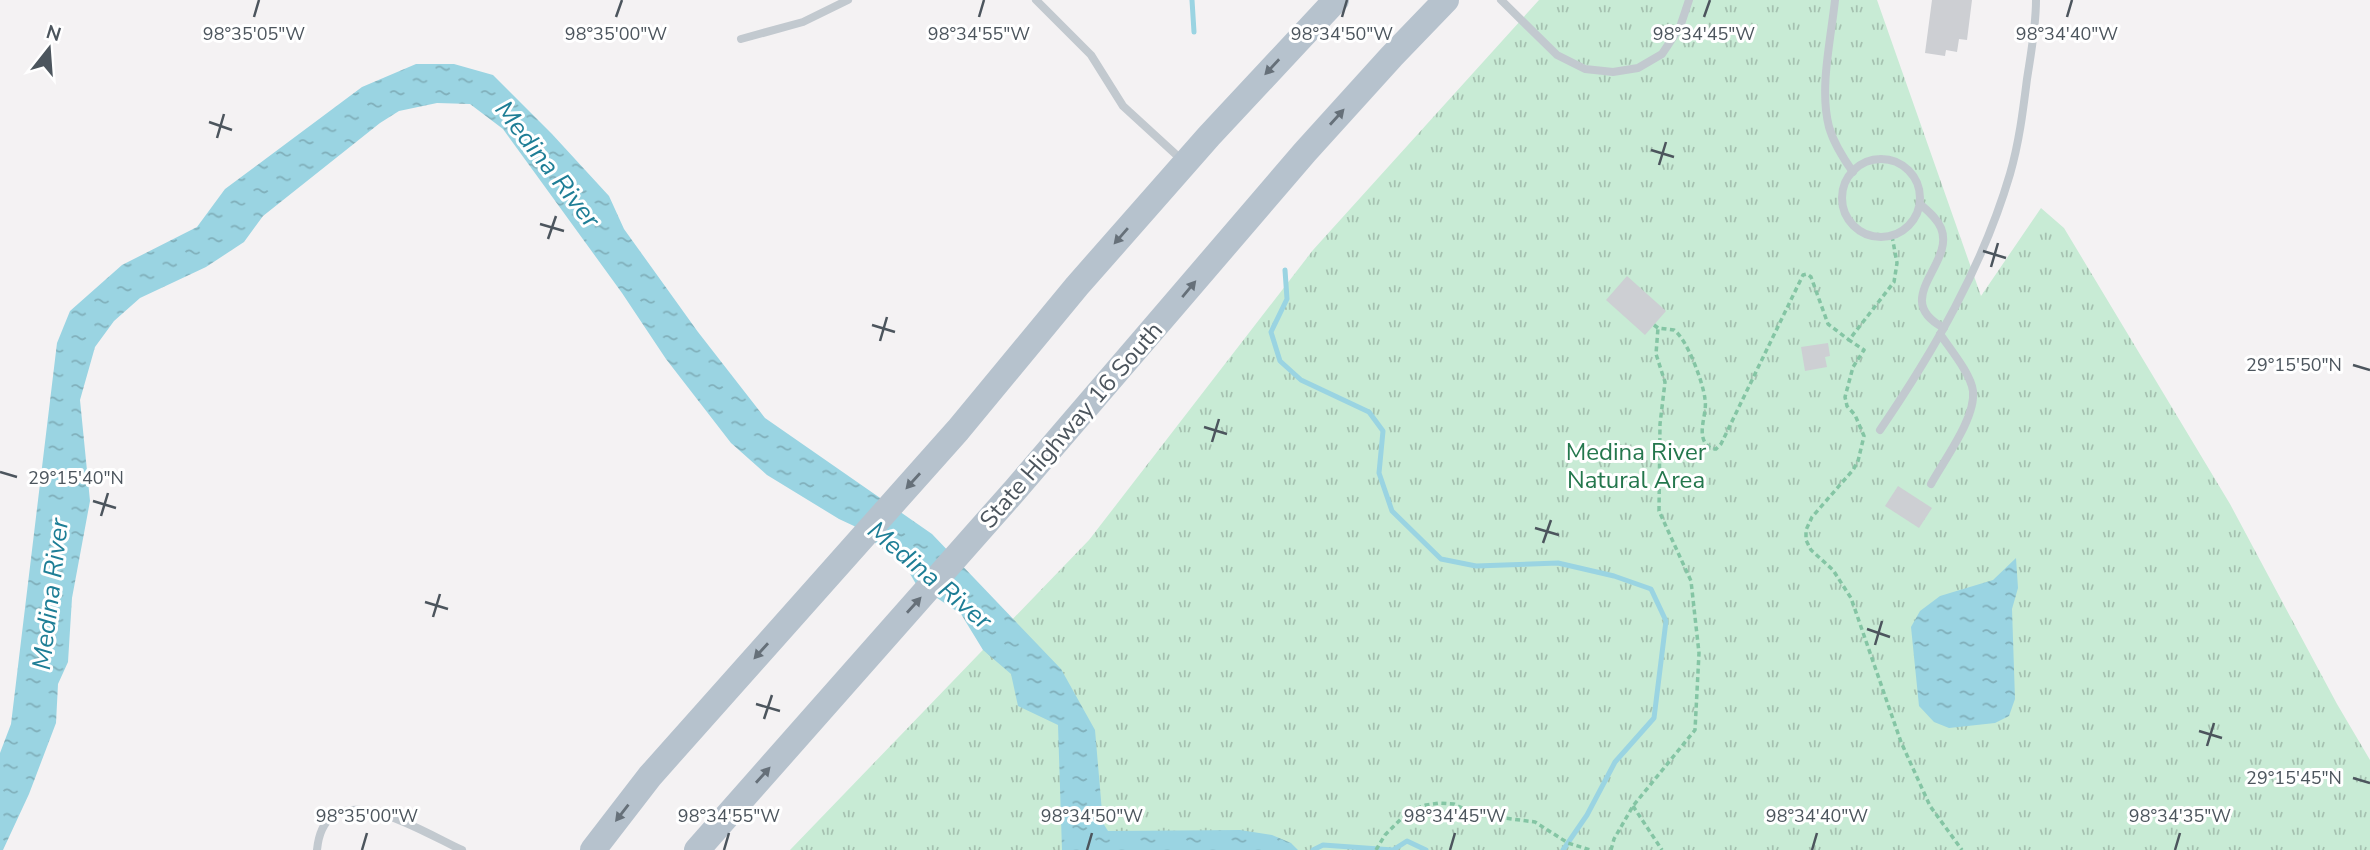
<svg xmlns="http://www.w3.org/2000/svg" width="2370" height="850" font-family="'Nunito Sans',sans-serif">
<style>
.park{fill:url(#park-tufts)}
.water{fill:url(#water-ripples)}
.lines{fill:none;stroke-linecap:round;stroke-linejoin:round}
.stream{stroke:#9ad4e2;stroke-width:5}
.building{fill:#cdcfd3}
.path{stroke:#84c5a4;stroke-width:3.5;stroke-dasharray:5 3.5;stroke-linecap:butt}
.lane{stroke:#c2c9cf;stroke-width:8}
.primary{stroke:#b6c2cd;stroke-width:26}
.oneway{fill:#667079}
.ticks{fill:none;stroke:#4c555d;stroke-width:2.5}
.labels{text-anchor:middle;stroke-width:6;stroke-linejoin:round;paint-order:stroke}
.street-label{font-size:24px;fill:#4c555d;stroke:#fff}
.park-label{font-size:24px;fill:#24774d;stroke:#fff}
.water-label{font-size:26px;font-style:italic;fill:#1e7e96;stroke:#fff}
.ticks-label{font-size:18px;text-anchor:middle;fill:#4c555d;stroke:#fff;stroke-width:6;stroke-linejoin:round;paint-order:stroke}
</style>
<defs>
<pattern id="park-tufts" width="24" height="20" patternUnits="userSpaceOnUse" patternTransform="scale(1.75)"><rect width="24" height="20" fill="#c8ebd5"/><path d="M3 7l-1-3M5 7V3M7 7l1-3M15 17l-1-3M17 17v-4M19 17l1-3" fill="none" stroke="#a5c1b0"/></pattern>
<pattern id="water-ripples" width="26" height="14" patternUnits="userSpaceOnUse" patternTransform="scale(1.75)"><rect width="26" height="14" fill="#9ad4e2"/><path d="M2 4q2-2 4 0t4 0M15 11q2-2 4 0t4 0" fill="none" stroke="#80afba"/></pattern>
</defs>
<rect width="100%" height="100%" fill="#f4f2f3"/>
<path class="park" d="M1539,0H1877L1981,296L2041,208L2064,228L2230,504L2337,704L2370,760V850H790L1089,540L1313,250Z"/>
<g class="water">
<path d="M416,64H454L493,75L552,134L609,196L624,229L698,332L765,418L932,534L1061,669L1095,730L1103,823L1108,831L1240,830L1272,835L1291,843L1298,850H1062L1058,725L1018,706L1011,674L983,650L961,614L916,584L906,567L854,526L839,519L767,475L731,443L666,359L622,293L503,129L470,104L437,103L399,111L380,123L263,216L244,242L206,267L140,298L114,321L95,347L80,400L90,501L72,598L68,662L58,684L56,723L29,794L3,850H0V753L11,724L57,343L70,311L122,265L197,227L225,189L362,87Z"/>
<path d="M2016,558L2018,588L2012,609L2015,699L2009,716L1995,723L1949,728L1934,722L1919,706L1911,627L1920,611L1940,596L1993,580Z"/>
</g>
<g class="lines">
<g class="stream">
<path d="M1192,0L1194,32"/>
<path d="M1285,270L1287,299L1271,332L1280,361L1301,380L1369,412L1383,431L1379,473L1392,511L1441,559L1476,566L1558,563L1614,576L1651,589L1666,621L1654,718L1615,762L1587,815L1563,850"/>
<path d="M1313,850L1323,845L1393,850L1407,841L1426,850"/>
</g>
</g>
<g class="building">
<path d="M1932,0H1972L1967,40L1959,39L1957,52L1946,50L1945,56L1925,53Z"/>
<path d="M1627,276L1666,311L1645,335L1606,300Z"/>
<path d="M1828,343L1830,356L1825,357L1827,367L1805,371L1801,347Z"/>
<path d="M1898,486L1932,508L1919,528L1885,506Z"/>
</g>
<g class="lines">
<g class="path">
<path d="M1892,236L1897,263L1894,282L1849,340L1864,350L1853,367L1845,397L1847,406L1855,415L1864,436L1858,461L1853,470L1812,517L1806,530V540L1811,550L1833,570L1851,598L1901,742L1930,806L1962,850"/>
<path d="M1654,325L1658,328L1674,330C1687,339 1703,382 1705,399C1708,416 1693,438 1712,449H1716L1721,444L1803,275L1807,274L1811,277L1828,324L1849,340"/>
<path d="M1633,806L1662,850"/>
<path d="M1376,850L1385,835L1409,811L1426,805L1439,803L1454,804L1474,814L1535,822L1568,843L1590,850"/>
<path d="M1611,850L1614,839L1633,806L1695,730L1699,653L1691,581L1659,511L1660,424L1665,382L1656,354L1658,328"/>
</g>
<g class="lane">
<path d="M1036,0L1091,55L1123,106L1183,161"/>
<path d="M1501,0L1557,55L1585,69L1613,72L1638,68L1662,54L1680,27L1689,0"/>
<path d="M1835,0C1831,39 1819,89 1829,127C1834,144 1843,158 1853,172"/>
<path d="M741,39L803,22L848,0"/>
<circle cx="1881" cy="198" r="39"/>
<path d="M1920,204C1928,211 1937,218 1941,228C1956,264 1889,299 1944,328"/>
<path d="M1880,430C1934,351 1983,266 2010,174C2019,143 2023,111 2027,79C2031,53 2036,27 2036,0"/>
<path d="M1931,484C1944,460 1976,418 1973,391C1971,374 1950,349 1940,334"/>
<path d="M317,850C325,769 422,832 462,850"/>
</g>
<g class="primary">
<path d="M593,850L650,776L958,430L1077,286L1209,136L1336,0"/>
<path d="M697,850L1016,489L1305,152L1392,56L1446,0"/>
</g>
</g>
<defs><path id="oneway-solid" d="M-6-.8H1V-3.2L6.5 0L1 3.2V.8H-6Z" transform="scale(1.75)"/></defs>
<g class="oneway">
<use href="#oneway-solid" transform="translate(1272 67) rotate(133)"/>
<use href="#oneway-solid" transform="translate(1337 117) rotate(-48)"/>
<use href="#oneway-solid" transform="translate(1121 236) rotate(131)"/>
<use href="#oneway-solid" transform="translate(1189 289) rotate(-50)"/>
<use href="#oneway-solid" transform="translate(913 481) rotate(132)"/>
<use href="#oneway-solid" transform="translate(914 605) rotate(-48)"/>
<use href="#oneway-solid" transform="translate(761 651) rotate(132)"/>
<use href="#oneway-solid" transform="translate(763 775) rotate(-48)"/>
<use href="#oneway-solid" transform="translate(622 813) rotate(128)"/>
</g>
<path class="ticks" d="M254,17L259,0M616,17L622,0M979,17L984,0M1342,17L1347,0M1704,17L1710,0M2067,17L2072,0M209,122L232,130M217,138L224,114M1651,150L1674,157M1659,165L1666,142M540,224L564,231M548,239L556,216M1983,251L2006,258M1991,267L1998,243M872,325L895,332M880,341L887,317M2353,365L2370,370M1204,427L1227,434M1212,442L1219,419M0,472L17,477M93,501L116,508M101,516L108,493M1535,528L1559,535M1543,543L1551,520M425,602L448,609M433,617L440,594M1867,629L1890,637M1875,645L1882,621M756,704L780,711M764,719L772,695M2199,731L2222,738M2207,746L2214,723M2353,778L2370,783M362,850L367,833M724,850L729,833M1087,850L1092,833M1450,850L1455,833M1812,850L1817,833M2175,850L2180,833"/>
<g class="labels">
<g class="street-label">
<text transform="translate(1071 425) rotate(-49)" y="8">State Highway 16 South</text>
</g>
<g class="park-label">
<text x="1636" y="460">Medina River<tspan x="1636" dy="28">Natural Area</tspan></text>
</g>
<g class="water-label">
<text transform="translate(548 164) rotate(52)" y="9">Medina River</text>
<text transform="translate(930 575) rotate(40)" y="9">Medina River</text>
<text transform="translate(50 594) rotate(-83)" y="9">Medina River</text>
</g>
</g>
<g class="ticks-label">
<text x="254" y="40">98°35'05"W</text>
<text x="616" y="40">98°35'00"W</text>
<text x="979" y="40">98°34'55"W</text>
<text x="1342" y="40">98°34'50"W</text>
<text x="1704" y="40">98°34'45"W</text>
<text x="2067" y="40">98°34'40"W</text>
<text x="2294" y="371">29°15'50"N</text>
<text x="76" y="484">29°15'40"N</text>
<text x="2294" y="784">29°15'45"N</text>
<text x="367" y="822">98°35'00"W</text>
<text x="729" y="822">98°34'55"W</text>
<text x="1092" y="822">98°34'50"W</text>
<text x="1455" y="822">98°34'45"W</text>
<text x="1817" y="822">98°34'40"W</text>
<text x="2180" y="822">98°34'35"W</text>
</g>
<g transform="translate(49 49) rotate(17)" stroke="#ffffff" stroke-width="5" paint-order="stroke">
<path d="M0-5L12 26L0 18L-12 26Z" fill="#4c555d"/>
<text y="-10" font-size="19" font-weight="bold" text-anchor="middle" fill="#4c555d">N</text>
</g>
</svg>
